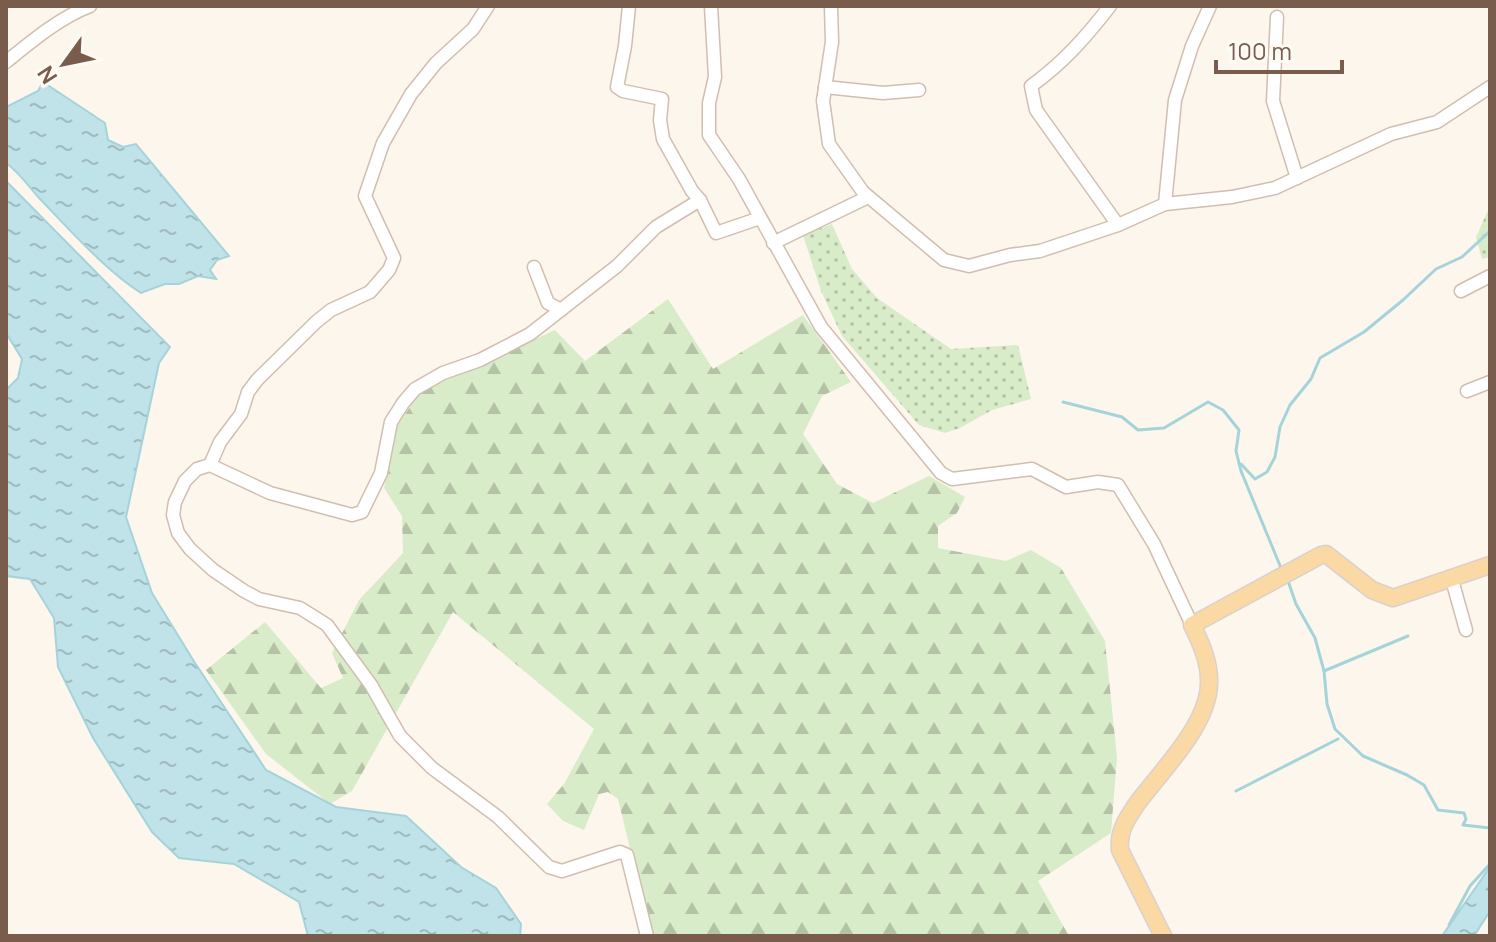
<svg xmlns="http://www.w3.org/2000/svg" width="1496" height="942" font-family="Manrope,sans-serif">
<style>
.grass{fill:url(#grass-dots)}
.forest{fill:url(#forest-firs)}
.water{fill:url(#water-ripples);stroke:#a5d3da;stroke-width:2}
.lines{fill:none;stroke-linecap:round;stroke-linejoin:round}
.stream{stroke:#a5d3da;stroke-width:3}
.minor-casing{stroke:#d1beb0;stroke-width:15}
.major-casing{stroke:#dad1cd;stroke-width:19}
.minor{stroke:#fff;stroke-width:12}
.major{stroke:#fbd9a5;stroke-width:16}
</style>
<defs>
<pattern id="grass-dots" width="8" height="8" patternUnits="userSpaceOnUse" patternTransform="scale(2)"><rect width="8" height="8" fill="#d8ecc9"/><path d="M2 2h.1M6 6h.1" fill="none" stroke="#b4c2a5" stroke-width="1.8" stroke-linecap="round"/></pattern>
<pattern id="forest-firs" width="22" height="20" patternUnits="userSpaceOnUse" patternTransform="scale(2)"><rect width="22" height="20" fill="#d8ecc9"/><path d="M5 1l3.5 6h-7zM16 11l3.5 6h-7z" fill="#b4c2a5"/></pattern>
<pattern id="water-ripples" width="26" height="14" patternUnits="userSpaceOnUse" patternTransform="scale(2)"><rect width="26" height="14" fill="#bfe3e8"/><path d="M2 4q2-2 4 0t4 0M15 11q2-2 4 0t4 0" fill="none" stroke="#a0bbbe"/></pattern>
</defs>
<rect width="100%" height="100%" fill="#fdf6ec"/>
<g class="grass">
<path d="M1490,206V257L1482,259L1476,237Z"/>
<path d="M832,224L852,269L877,298L951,349L1018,345L1031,399L992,410L960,428L945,433L919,425L842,336L821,291L803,235Z"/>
</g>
<path class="forest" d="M668,299L713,369L803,315L851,382L822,396L803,434L837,484L873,503L929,476L965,497L957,513L938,526V548L1006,561L1031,550L1061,568L1105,641L1117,757L1111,833L1038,881L1069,936H651L618,799L608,792L599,794L584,830L563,821L547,804L564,784L594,729L453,612L352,791L330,804L266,754L206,670L265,622L321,688L343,678L332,653L359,600L403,553L402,516L384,488L395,429L420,392L555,330L585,361Z"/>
<g class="water">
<path d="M43,82L105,123L108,140L123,147L136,144L229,256L217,260L210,270L216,279L198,276L179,284H165L141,293C105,270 70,230 40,199C29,187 20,173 6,163V107L38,91Z"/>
<path d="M6,181L170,347L159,363L126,517L152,593L195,663L266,770L336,807L406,816L461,867L496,888L521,924L520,936H308L299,902L234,864L179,858L152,832L93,738L58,667L54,618L30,579L6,576V390L18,378L22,359L6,333Z"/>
<path d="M1490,867V911L1474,936H1442Z"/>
</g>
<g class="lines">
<g class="stream">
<path d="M1063,402L1122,417L1138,430L1164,428L1208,402L1223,410L1239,430L1236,451L1241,471L1281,568"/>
<path d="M1241,464L1255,479L1267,472L1275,457L1280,427L1290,405L1311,379L1320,358L1364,332L1403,300L1436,269L1462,257L1490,231"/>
<path d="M1287,578L1296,604L1315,638L1324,671L1327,704L1335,729L1363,756L1407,775L1424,785L1438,810L1464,813L1466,819L1463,825L1490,828"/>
<path d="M1324,671L1408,636"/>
<path d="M1236,791L1338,739"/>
<path d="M1449,925L1470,886L1490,864"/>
</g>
<g class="minor-casing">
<g id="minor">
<path d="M629,6L625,46L617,87L623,91L662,99L660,120L663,139L692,191L700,200L716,233L760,218"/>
<path d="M711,6L715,77L709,103V135L739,179L821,327L941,473L952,479L1032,469L1066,487L1098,482L1118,485L1154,544L1192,625"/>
<path d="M831,6L832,42L823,101L829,144L863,192L944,260L969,266L1010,255L1040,251L1118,225L1165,204L1232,197L1275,188L1391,134L1437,122L1490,87"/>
<path d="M1110,6C1086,37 1063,63 1031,86L1036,110L1118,225"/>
<path d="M1277,17L1273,101L1297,178"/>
<path d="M6,62C32,41 59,18 90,6"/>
<path d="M825,87L883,93L919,90"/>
<path d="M1165,204L1175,100L1192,46L1210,6"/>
<path d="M773,243L868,197"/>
<path d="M534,267L548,303L561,310"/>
<path d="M1461,291L1490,276"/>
<path d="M1467,391L1490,382"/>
<path d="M210,465L220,442L241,414L248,392L257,380L316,322L331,310L370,292L389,270L394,258L365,196L383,143L411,94L436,63L473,29L488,6"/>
<path d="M1452,580L1466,630"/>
<path d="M647,936L627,855L620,852L562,871L549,867L498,817L432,768L400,736L371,685L327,625L300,608L259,599L244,591L213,570L190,549L178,533L173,515L175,502L185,481L197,469L210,465L270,493L352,515L362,512L381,473L391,422L403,403L415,389L443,373L480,360L530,334L617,266L656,227L700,200"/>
</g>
</g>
<g class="major-casing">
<path id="major" d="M1163,936L1120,850C1118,832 1126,820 1136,805C1160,772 1208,726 1209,684C1210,663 1201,643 1192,625L1321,555L1326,554L1372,590L1393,598L1490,565"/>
</g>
<use href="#minor" class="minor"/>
<use href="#major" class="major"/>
</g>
<rect width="1496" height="942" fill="none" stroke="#7a5c4d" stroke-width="16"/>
<g transform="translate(64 64) rotate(237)" stroke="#fffaf3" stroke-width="6" paint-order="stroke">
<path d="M0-6L14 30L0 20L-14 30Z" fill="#7a5c4d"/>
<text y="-12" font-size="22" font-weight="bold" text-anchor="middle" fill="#7a5c4d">N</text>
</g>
<path d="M1216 60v12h126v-12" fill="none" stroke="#7a5c4d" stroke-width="4"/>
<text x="1228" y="60" font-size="24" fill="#7a5c4d" stroke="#fffaf3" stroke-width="6" paint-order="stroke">100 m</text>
</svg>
